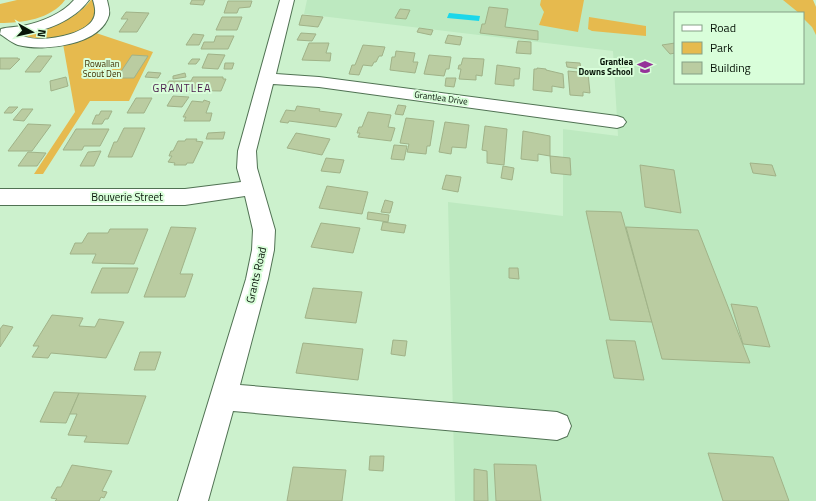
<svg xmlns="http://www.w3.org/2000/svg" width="816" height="501" font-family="'Titillium Web',sans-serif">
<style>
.built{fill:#bde9c0;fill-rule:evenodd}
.green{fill:#e6ba4e}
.water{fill:#1bd7ea}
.building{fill:#bacca1;stroke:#a0b288}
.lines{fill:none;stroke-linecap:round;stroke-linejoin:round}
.minor-casing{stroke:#507253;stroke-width:2}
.minor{fill:#fff;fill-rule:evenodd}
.labels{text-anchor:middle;stroke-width:4;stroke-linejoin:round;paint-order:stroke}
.far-poi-label{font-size:9px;font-weight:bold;fill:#071408;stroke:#d9feda;text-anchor:end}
.far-park-label{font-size:9px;fill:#402e00;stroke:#d9feda}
.far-street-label{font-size:9px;fill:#071408;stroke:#d9feda}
.far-quarter-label{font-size:11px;letter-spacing:1px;fill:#491a4b;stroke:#d9feda}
.street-label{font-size:11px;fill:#071408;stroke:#d9feda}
</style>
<rect width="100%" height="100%" fill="#ccf1cd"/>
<path class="built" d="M307,0H813L816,7V501H455L448,202L563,216V129L618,136L613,51L304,14ZM675,13H803V83H675Z"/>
<g class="green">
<path d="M17,0H65C51,19 22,23 0,23V4Z"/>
<path d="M91,0H94C95,6 97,13 95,19C85,42 40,41 20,35C46,30 75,21 91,0Z"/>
<path d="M541,0H584L578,32L539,25L544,12L540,5Z"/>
<path d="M783,0H813L816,7V35L812,27L803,18V13H799Z"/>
<path d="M589,17L646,26V36L592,31L588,29Z"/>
<path d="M93,32L153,52L129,101H90L43,174H34L75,112L63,44Z"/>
</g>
<path class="water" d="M449,13L480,16L479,21L447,18Z"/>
<g class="building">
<path d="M192,0H205L203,5L190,4Z"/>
<path d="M228,1H252L250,7L239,8L237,13H224Z"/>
<path d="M489,7L508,9L505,27L538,31V40L480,33L482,24H485Z"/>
<path d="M400,9L410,10L406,19L395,18Z"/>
<path d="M126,12L149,13L137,32H119L128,19H121Z"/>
<path d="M302,15L323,17L318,27L299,25Z"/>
<path d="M222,17H242L237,30H216Z"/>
<path d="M419,28L433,30L431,35L417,32Z"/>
<path d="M301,33L316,34L312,41L297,40Z"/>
<path d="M193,34L204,35L199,45H186Z"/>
<path d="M448,35L462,37L460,45L445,43Z"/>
<path d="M216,36H234L228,49H201L204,42H214Z"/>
<path d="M518,41L531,42V54L516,53Z"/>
<path d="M309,43H329L326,53H331L330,61L302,60Z"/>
<path d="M675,43V53L670,54L662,45Z"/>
<path d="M363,45L385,47L382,56H379L376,62H374L372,66L363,65L359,75L349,74L352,65H355Z"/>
<path d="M396,51L415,53L413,62H418L415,73L390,70L392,57H395Z"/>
<path d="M208,54L225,55L218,69L202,68Z"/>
<path d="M132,55L148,56L134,78H113L116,73H120Z"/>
<path d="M429,55L451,57L449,69H446L444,76L424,74Z"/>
<path d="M38,56H52L40,72H25Z"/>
<path d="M0,58H18V59H20L10,69H0Z"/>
<path d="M463,58L484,59L482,76L476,75V80L459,79L461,69H458L459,65H461Z"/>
<path d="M192,59H200L196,64H188Z"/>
<path d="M566,62L580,63L581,69L567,67Z"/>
<path d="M225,63H234L232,69H224Z"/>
<path d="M497,65L520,68L519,79H514V86L495,84Z"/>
<path d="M537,68L546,69V70L563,74L564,88L552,86V92L533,90L534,69H537Z"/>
<path d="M568,71L588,73L590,93L583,92V96L570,95Z"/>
<path d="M148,72L161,73L158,78L145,77Z"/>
<path d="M185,73L186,77L173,79V76Z"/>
<path d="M66,77L68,86L51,91L50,81Z"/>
<path d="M193,77H223V79H226L221,91L164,90L169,81H191Z"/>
<path d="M446,78H456L454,87L445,86Z"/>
<path d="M173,96L189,97L182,107L167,106Z"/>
<path d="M136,98H152L144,113H127Z"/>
<path d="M204,100L210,102L206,113H212L210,121H184L186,117H183L192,101L203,102Z"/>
<path d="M398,105L406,106L403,115L395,114Z"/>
<path d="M297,106L320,109L319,111L342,114L336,127L289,121L288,123L280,122L286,110L295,111Z"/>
<path d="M9,107H18L12,113H4Z"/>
<path d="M22,109H33L24,121L13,120Z"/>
<path d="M101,111H112L108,119H105L102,124H92L96,115H99Z"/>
<path d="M368,112L391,115L388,127L395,128L391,141L358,137L360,133H357L359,127H362Z"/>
<path d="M406,118L434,121L430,146H427L426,154L407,152L409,144L400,143Z"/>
<path d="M445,122L469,125L466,148L452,147L451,154L439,152Z"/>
<path d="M28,124L51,125L32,151H8Z"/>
<path d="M485,126L507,129L504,165L487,163V151L482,150Z"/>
<path d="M124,128H145L132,157H108L114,142H117Z"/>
<path d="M76,129H109L100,146H84L82,150H63Z"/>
<path d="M523,131L550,136V156L538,154V161L521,159Z"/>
<path d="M225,132L223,139H206L208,133Z"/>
<path d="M296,133L330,139L322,155L287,148Z"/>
<path d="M186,139H197L196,141L203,142L193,163H187L186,165H174L175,163L168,162L172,156H169L171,151H173L178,141H185Z"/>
<path d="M394,145L407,146L404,160L391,159Z"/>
<path d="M101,151L94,166H80L88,152Z"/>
<path d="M28,152L46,153L37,166H18Z"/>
<path d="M550,156L570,158L571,175L551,173Z"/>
<path d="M326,158L344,160L340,173L321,171Z"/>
<path d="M750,163L772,165L776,176L753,173Z"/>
<path d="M640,165L674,170L681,213L645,207Z"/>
<path d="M503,166L514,168L512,180L501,178Z"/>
<path d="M446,175L461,177L458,192L442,189Z"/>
<path d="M327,186L368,192L362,214L319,208Z"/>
<path d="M385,200L393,202L390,213L381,212Z"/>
<path d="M586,211L621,212L652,322L610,320Z"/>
<path d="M368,212L389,215L388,222L367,219Z"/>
<path d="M383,222L406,225L404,233L381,230Z"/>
<path d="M321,223L360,228L353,253L311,247Z"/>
<path d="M171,227L196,228L180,274H193L185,297H144Z"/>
<path d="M626,227L698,230L750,363L662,359Z"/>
<path d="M110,229H148L134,264L92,263L96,254H70L75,243H82L88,233H108Z"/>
<path d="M102,268H138L128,293H91Z"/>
<path d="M509,268H518L519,279L509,278Z"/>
<path d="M313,288L362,292L356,323L305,318Z"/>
<path d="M731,304L757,307L770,347L743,344Z"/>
<path d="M52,315L83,318L79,326L95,327L99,319L124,322L106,358L51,353L48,358L32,357L39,346H33Z"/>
<path d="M3,325L13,327L0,347V329Z"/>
<path d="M393,340L407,341L405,356L391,354Z"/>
<path d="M606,340L635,341L644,380L614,378Z"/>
<path d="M303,343L363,349L358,380L296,373Z"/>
<path d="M140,352H161L155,370H134Z"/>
<path d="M54,392L79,393L66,423L40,422Z"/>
<path d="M79,393L146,396L128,444L84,442L87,436L68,435L77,414H70Z"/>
<path d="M708,453L773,457L789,501H723Z"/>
<path d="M370,456H384L383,471L369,470Z"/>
<path d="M494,464L536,465L541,501H496Z"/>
<path d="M72,465L112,471L102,491L107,492L104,498L101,497L99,501H55L57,499L51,498L57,487H61Z"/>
<path d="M293,467L346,470L342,501H287Z"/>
<path d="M474,469L487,471L488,501H474Z"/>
</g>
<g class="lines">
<g class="minor-casing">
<g id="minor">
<path d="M74,0H89C74,21 45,31 21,35C37,44 81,36 92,21C97,14 95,7 93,0H107C108,5 110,10 109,15C101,45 44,52 18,45C12,43 5,37 0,34L1,29C8,27 16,27 23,26C41,22 62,14 74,0Z"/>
<path d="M280,0H294L276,74L319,77L617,116L623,118L626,122L623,126L617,128L319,87L273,84L256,151L257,168L275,230L274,250L268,279L240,385L557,412L567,416L571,426L567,436L557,440L233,411L208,501H178L246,279L252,250L253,230L245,196L185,205H0V189H185L241,182L237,168L238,151Z"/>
</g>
</g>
<use href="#minor" class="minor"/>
</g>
<defs>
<g id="school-bare" transform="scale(1.2)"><path d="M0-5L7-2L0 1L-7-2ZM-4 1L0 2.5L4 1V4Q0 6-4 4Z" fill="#953299" stroke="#d9feda" stroke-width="2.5" paint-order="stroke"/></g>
</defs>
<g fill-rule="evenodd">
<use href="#school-bare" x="645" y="67"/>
</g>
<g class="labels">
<g class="far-poi-label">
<text x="633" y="65">Grantlea<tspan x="633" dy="10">Downs School</tspan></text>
</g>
<g class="far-park-label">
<text x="102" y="67">Rowallan<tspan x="102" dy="10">Scout Den</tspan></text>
</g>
<g class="far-street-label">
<text transform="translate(441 98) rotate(8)" y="3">Grantlea Drive</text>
</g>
<g class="far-quarter-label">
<text x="182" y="92">GRANTLEA</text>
</g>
<g class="street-label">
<text x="127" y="201">Bouverie Street</text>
<text transform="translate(256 275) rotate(-77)" y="4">Grants Road</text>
</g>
</g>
<rect x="674" y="12" width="130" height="72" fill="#d9feda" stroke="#85a086"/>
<rect x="682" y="25" width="20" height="6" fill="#ffffff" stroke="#85a086"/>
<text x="710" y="32" font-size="12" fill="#071408">Road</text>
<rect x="682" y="42" width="20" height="12" fill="#e6ba4e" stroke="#85a086"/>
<text x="710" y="52" font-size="12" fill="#071408">Park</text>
<rect x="682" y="62" width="20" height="12" fill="#bacca1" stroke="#85a086"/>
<text x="710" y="72" font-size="12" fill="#071408">Building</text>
<g transform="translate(32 32) rotate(98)" stroke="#d9feda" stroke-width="3" paint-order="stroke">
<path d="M0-3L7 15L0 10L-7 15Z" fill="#071408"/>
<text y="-6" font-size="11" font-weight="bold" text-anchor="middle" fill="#071408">N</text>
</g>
</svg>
